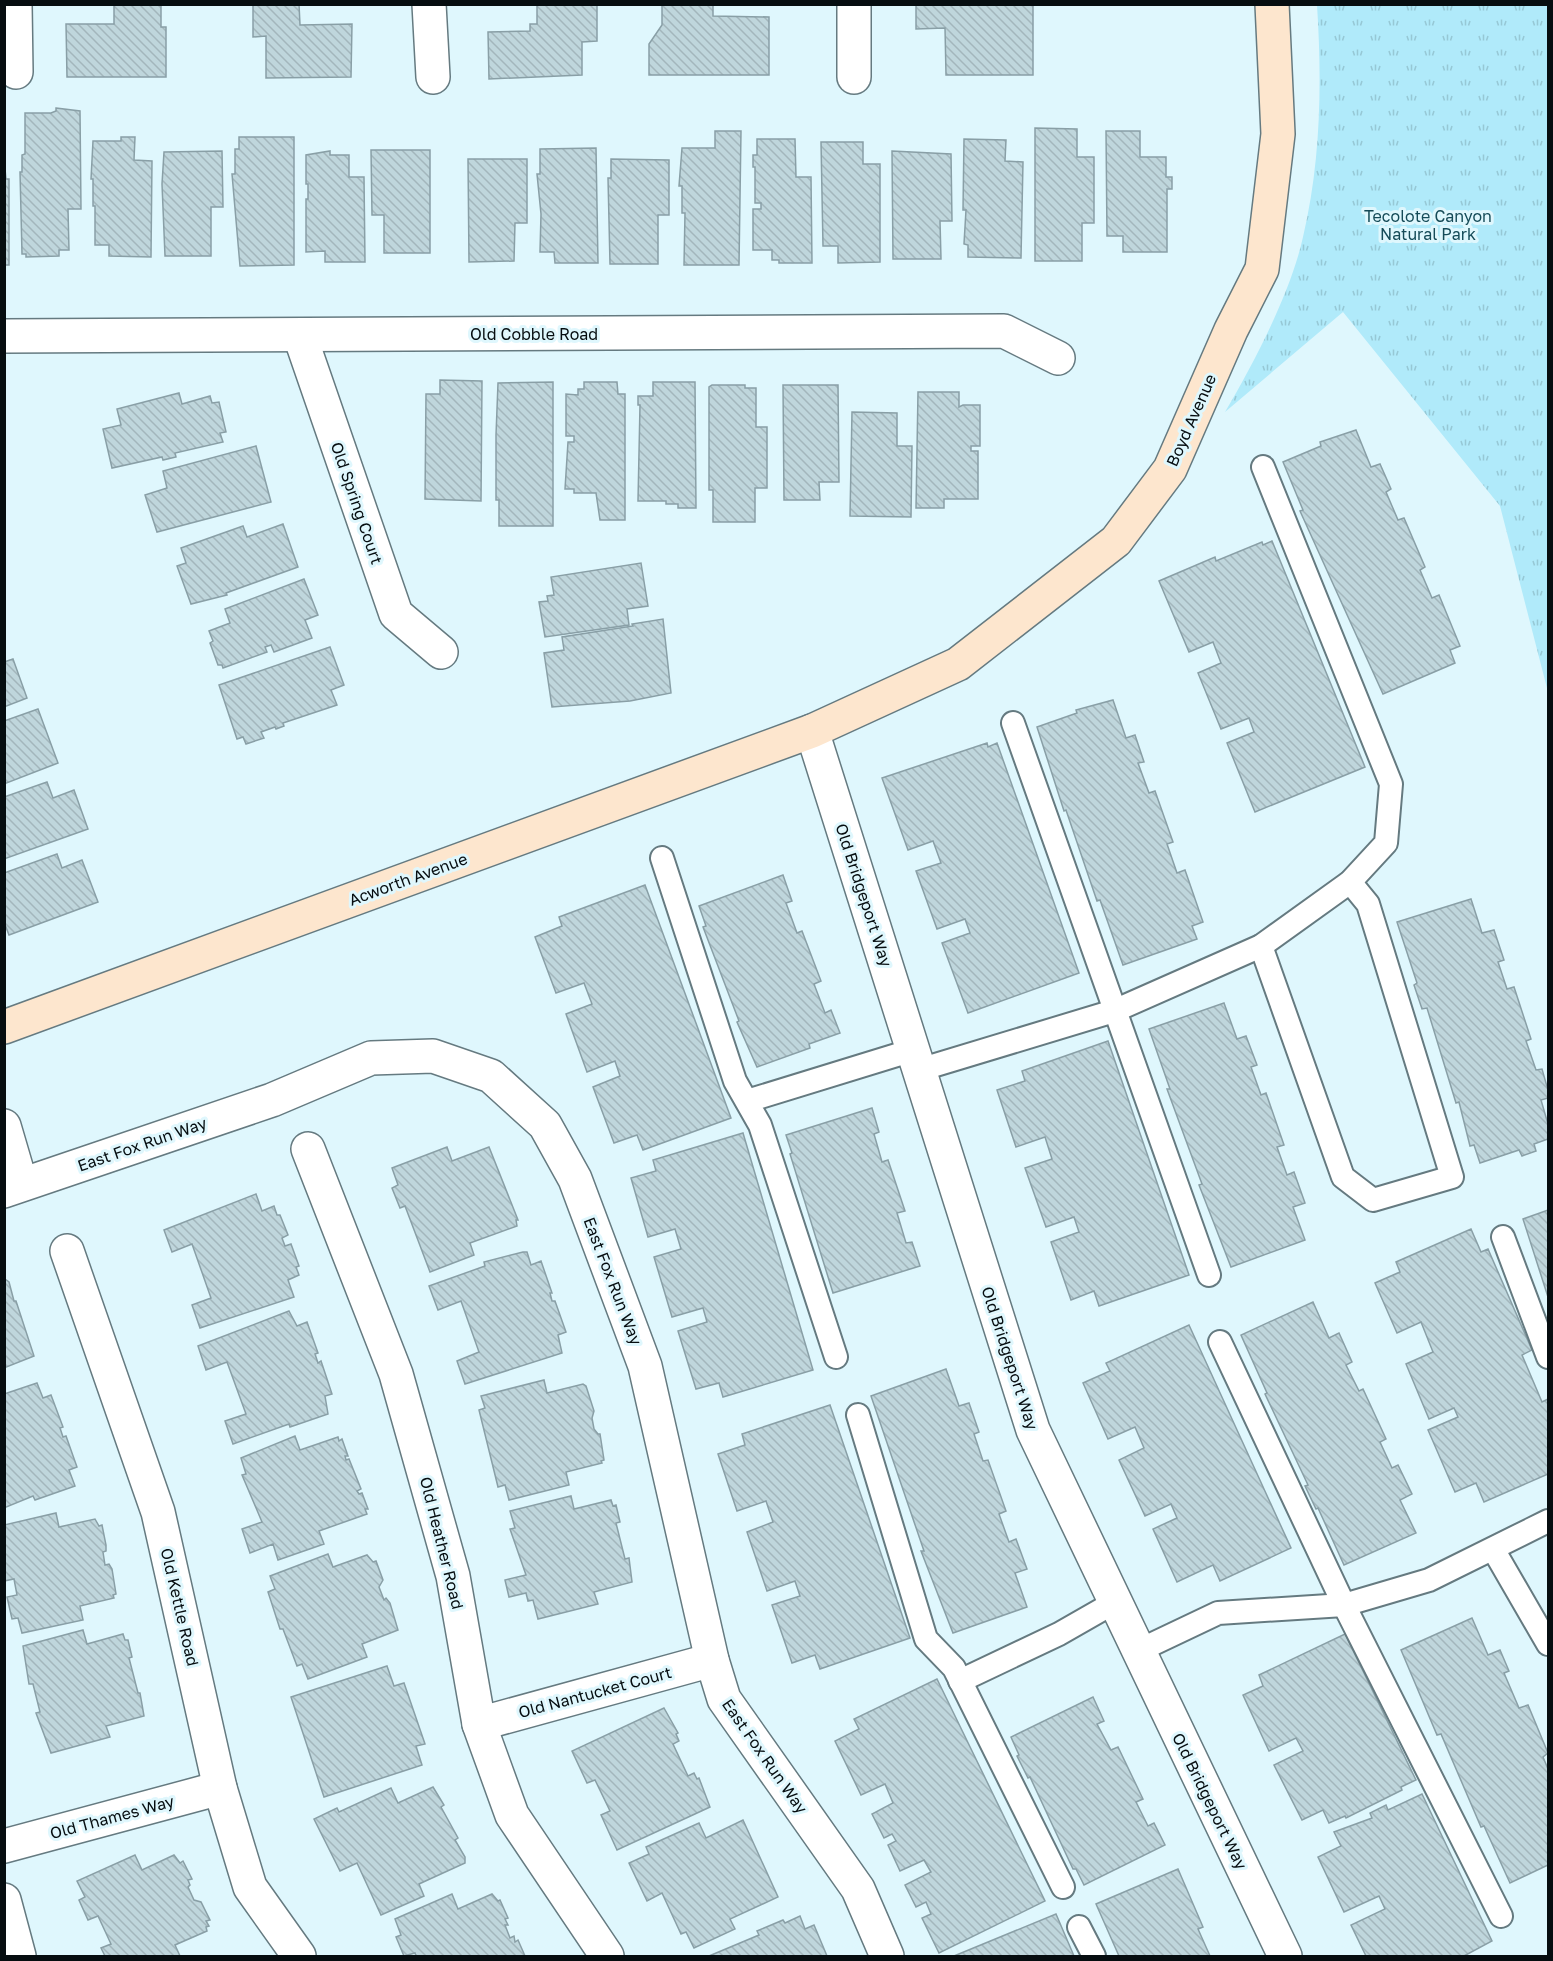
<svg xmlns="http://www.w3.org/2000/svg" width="1553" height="1961" font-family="'Golos Text',sans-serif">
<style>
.grass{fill:url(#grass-tufts)}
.building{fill:url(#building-back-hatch);stroke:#899fa6;stroke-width:1.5}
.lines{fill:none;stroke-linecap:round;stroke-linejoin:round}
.lane-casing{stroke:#657a80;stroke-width:26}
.street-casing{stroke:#657a80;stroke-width:36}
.secondary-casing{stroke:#657a80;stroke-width:36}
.lane{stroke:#fff;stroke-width:22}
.street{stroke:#fff;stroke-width:33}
.secondary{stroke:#fde6ce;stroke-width:33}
.labels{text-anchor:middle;stroke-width:6;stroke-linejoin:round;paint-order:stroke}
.park-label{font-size:16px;fill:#154b58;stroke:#dff7fd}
.street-label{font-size:16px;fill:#060d10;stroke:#dff7fd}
</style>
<defs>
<pattern id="grass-tufts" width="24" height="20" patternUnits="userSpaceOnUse" patternTransform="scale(1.5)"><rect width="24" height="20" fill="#b0eafa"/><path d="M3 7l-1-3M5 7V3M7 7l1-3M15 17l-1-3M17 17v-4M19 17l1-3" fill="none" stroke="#96c8d5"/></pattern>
<pattern id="building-back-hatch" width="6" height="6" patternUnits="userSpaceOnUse" patternTransform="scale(1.5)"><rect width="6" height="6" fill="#bfd6dc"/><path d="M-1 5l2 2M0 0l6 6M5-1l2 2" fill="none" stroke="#a3b6bc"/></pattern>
</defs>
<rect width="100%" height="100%" fill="#dff7fd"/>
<path class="grass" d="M1317,5H1548V692L1500,506L1343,312L1225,412C1254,363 1291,292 1303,237C1321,161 1322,82 1317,5Z"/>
<g class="building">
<path d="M114,4H161V27H166V77H67L66,24H114Z"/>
<path d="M253,4H299L300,25L352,24L351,77L266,78V36L253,37Z"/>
<path d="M537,4H597V41L582,42V75L489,79L488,32L530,31V24H537Z"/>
<path d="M662,4H713V16L769,17V75H649V44L662,25Z"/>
<path d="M916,4H1033V75H946L945,28L916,29Z"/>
<path d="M56,108L80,111L81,209H68L69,250H59V256L26,257V254H22L20,172H22V155L25,154V113H51L56,111Z"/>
<path d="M1035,128L1077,129V157H1094V223H1082V261H1035Z"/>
<path d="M715,131H741L739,265H684L685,213H682V186H679L682,148H715Z"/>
<path d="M1106,131H1140V157H1166V177H1172V189H1167V252H1123V236H1107Z"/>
<path d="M121,137H135L134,160L152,161L151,257L109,256V245H95V206H93V179H91L93,141H121Z"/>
<path d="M239,137H294V265L240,266L232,174H235V149H239Z"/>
<path d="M757,139H795L796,177H811L812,263H779V260H772V250H753V209H761V203H755V167H753V155H757Z"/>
<path d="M964,139L1006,140L1005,161L1023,162L1021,258L968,257V245L964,244L966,210H963Z"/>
<path d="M821,142H863V164H880V262L838,263V246H823Z"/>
<path d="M596,148L598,263H555L554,252H540L541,214L537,174H540V149Z"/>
<path d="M371,150H430V253H384V215H372Z"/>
<path d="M222,151L223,207H211V256H165L162,184L164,152Z"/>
<path d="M330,151V155H349V177H364L365,262H325V251L306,252V199H308V184H306V155Z"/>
<path d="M892,151L951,154L952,221H940L941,259H893Z"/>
<path d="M4,159L6,179H9V265H4Z"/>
<path d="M468,159H527V223H515L514,261L469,262Z"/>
<path d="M611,159L669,160V215H658V264H610L608,178H611Z"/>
<path d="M440,380L482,381L481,501L425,499L426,394H440Z"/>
<path d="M553,382V526H499V500H496V435L498,383Z"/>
<path d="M584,382H617L618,394H625V520H600L596,493H574V489H565L568,442H574V436H566V394L578,395V389H584Z"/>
<path d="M653,382H695L696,508H678V504H666V501H638L640,405H638V396H653Z"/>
<path d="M712,385H745V388H756V427H767V488H755V522H713V490H709V387Z"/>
<path d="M783,385H838L839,482H819L820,500H784Z"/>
<path d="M918,392H959V407L963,405H980V446H971V451H978V499H944V508H916Z"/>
<path d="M179,393L182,404L210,396L212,403L219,402L226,432L220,433L223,442L175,453L176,457L163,460L162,457L112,468L103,429L121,425L117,409Z"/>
<path d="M852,412L897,413V446H912L911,517L850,516Z"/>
<path d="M1356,430L1371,467L1380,464L1391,489L1386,492L1398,520L1404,518L1425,567L1420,570L1432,598L1439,595L1460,646L1450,650L1455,663L1383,694L1300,511L1303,510L1283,462L1321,446L1320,442Z"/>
<path d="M256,446L271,502L157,532L145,495L167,488L163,471Z"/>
<path d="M283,524L298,567L226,593L227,595L191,604L177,566L186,563L181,548L243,526L247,537Z"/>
<path d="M1272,541L1365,767L1255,812L1227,743L1254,732L1249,718L1221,729L1198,673L1221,663L1213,642L1189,652L1159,581L1215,557L1216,561L1262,542L1263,545Z"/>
<path d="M641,563L648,606L627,609L629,625L545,637L539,602L548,601L547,596L554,595L551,577Z"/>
<path d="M304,579L318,615L305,620L312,638L274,652L271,645L265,647L267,652L223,668L222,665H218L210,643L213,641L209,631L230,623L225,609Z"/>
<path d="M663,619L671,693L630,701L552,707L544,653L564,650L562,637L633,626L632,624Z"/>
<path d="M330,647L344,685L331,690L337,705L283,723L284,726L276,729L275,727L261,732L264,738L246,744L243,737L237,739L219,685Z"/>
<path d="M13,659L27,698L4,707V662Z"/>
<path d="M1113,700L1126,738L1135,735L1144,762L1138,763L1149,793L1155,791L1173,842L1167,844L1177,873L1185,870L1203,922L1192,926L1197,939L1123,965L1100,900L1097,901L1066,810L1064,811L1037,727L1077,713L1076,710Z"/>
<path d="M38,709L58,763L4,784V721Z"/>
<path d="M987,743L988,747L997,743L1079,973L968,1013L942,943L970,933L965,919L937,929L916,871L941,863L933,841L908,850L882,778Z"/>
<path d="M47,782L53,798L74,790L88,829L4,859V797Z"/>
<path d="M57,854L62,868L82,860L98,902L9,935L4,922V873Z"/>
<path d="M783,875L792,901L786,903L797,933L802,931L821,981L814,984L825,1013L831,1010L840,1033L809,1044L810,1048L757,1067L737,1022L739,1021L703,927L706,926L699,906Z"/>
<path d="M645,885L731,1118L643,1150L637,1135L614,1143L593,1087L620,1076L615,1061L587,1072L566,1014L592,1004L584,983L556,993L535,937L562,926L559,917Z"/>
<path d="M1471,899L1482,933L1494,930L1504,960L1498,962L1507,989L1514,987L1531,1039L1526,1041L1536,1070L1542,1069L1548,1090V1098L1541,1100L1548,1124V1139L1534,1144L1536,1151L1522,1156L1519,1150L1480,1163L1474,1145L1470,1146L1459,1102L1456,1103L1427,1008L1422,1009L1414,985L1417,983L1397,922Z"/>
<path d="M1224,1003L1237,1039L1246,1036L1257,1065L1251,1067L1261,1095L1266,1093L1284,1145L1277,1147L1287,1175L1294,1172L1305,1203L1293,1207L1305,1240L1231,1267L1199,1185L1202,1184L1167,1089H1170L1149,1029Z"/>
<path d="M1108,1041L1189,1275L1099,1306L1094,1291L1071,1300L1051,1242L1079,1232L1074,1217L1046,1227L1025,1168L1052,1159L1045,1137L1016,1147L997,1090L1025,1081L1022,1071Z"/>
<path d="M872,1108L879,1132L874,1134L882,1162L888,1160L905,1211L897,1213L906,1243L912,1242L920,1266L833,1293L790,1154L792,1153L786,1135Z"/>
<path d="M743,1133L813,1370L723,1397L719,1383L696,1389L678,1331L707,1322L703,1308L672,1317L654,1257L681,1249L675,1229L648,1237L631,1178L656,1171L653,1160Z"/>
<path d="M447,1147L452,1161L489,1147L518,1220H516L517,1226L470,1243L474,1255L430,1272L405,1206L400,1208L392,1188L398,1185L392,1168Z"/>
<path d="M256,1194L262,1211L274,1206L277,1215H280L288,1235L282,1238L285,1246L291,1244L299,1266L296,1267L299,1275L288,1280L294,1297L200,1328L192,1305L211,1298L192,1244L172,1252L164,1230Z"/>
<path d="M1548,1210V1297L1523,1219Z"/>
<path d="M1471,1229L1481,1252L1488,1249L1532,1350L1522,1355L1542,1402L1548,1399V1474L1484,1502L1476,1483L1455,1492L1428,1430L1458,1417L1454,1408L1429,1419L1406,1364L1433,1352L1421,1322L1397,1333L1375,1283L1400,1272L1396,1262Z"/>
<path d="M523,1252H527L531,1265L541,1261L552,1293H550L552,1301H555L566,1332L558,1335L562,1353L465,1384L457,1361L479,1352L461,1301L438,1310L429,1286L485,1266L484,1262Z"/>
<path d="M5,1279L9,1282L14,1301H16L34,1356L4,1368Z"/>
<path d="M1313,1302L1329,1338L1339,1333L1352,1362L1346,1365L1359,1391L1363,1389L1386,1439L1380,1442L1392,1468L1398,1465L1412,1494L1400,1500L1416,1533L1344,1565L1318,1508L1316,1509L1305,1486L1308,1485L1265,1394L1267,1393L1241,1335Z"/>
<path d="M289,1311L297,1326L307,1322L318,1353L315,1354L318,1363L321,1361L332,1394L325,1396L328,1414L290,1427L289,1424L233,1444L225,1421L246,1414L227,1362L206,1370L198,1346Z"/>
<path d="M1189,1325L1291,1548L1220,1581L1213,1565L1177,1582L1153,1529L1177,1518L1171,1504L1145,1516L1119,1460L1144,1448L1135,1427L1108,1439L1083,1383L1110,1371L1106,1363Z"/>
<path d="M946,1369L959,1406L969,1403L979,1432L974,1434L983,1461L988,1460L1006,1511L999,1514L1009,1542L1016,1539L1027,1569L1015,1573L1027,1607L953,1633L921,1551H924L871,1396Z"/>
<path d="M544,1380L547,1393L583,1384L586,1386L594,1411L592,1418L594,1429L598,1434H600L604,1460L601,1461L602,1463L566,1472L569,1485L509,1500L505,1485L498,1487L479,1410L485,1408L481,1396Z"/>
<path d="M37,1383L43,1398L51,1395L63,1427L60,1428L63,1437L66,1436L77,1467L69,1470L75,1486L35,1500L33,1496L4,1508V1394Z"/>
<path d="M830,1405L910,1638L820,1669L815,1655L792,1663L772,1605L800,1596L795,1581L767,1591L747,1532L773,1522L766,1501L737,1511L718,1454L745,1445L742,1434Z"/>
<path d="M295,1436L300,1450L338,1437L339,1441L342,1439L348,1456H345L346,1460L349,1459L361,1489L357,1491L359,1494L362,1493L368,1509H365L367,1514L319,1531L324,1544L278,1560L273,1544L250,1553L242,1529L262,1522L242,1475L246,1474L241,1458Z"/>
<path d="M571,1496L574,1509L611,1500L613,1506L616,1505L620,1522L616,1523L625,1559L629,1558L632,1582L594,1592L598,1604L538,1619L533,1600L528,1601L526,1593L509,1597L505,1580L526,1575L510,1529L515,1528L510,1511Z"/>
<path d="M56,1513L59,1527L95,1519L99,1526L102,1525L106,1545V1551L103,1552L105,1565L109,1564L112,1569L116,1594L113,1595L114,1598L80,1606L83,1620L22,1633L18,1618L12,1619L7,1597L17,1595L14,1579L4,1581V1525Z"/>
<path d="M328,1554L333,1567L367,1555L373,1562L376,1561L383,1580L379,1587L384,1600L386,1598L390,1603L398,1630L362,1644L367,1657L308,1679L302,1664L297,1666L283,1629H280L268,1592L275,1589L270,1576Z"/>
<path d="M1472,1618L1488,1655L1500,1650L1509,1671L1504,1673L1519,1708L1528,1705L1548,1753L1543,1757L1548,1769V1865L1510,1883L1484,1826L1481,1827L1441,1734L1437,1735L1401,1650Z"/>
<path d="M83,1630L87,1644L123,1634L125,1640H128L132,1657L129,1658L138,1693H140L144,1716L106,1726L110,1737L51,1753L36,1713L40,1712L33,1684H29L23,1646Z"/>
<path d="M1345,1634L1416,1780L1401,1787L1402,1790L1346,1818L1345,1816L1329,1823L1323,1810L1302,1820L1274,1765L1303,1751L1296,1738L1269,1751L1243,1695L1263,1686L1259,1675Z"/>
<path d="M387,1666L394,1686L404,1683L425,1744L416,1746L422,1765L324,1797L291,1697Z"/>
<path d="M937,1679L1045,1901L939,1953L922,1918L931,1914L926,1902L916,1907L905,1885L931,1872L924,1860L900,1871L888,1845L896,1841L892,1834L884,1838L872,1814L893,1803L885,1784L861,1795L835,1741L859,1729L854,1719Z"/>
<path d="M1093,1697L1104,1721L1097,1724L1111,1750L1118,1747L1143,1799L1136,1802L1148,1826L1154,1823L1165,1845L1084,1885L1076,1869H1073L1030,1777L1028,1778L1017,1756L1019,1755L1011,1737Z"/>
<path d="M664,1708L678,1733L676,1734L679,1741L673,1744L688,1776L694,1773L697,1779L699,1778L710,1807L617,1850L601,1815L610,1811L595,1780L587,1783L572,1751Z"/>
<path d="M433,1787L444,1805L441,1807L458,1838L455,1840L465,1857V1863L419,1884L424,1896L381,1915L357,1863L340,1871L314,1819L337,1808L339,1812L391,1788L398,1803Z"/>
<path d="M1422,1794L1492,1941L1464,1956H1366L1351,1925L1385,1909L1379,1896L1344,1912L1318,1857L1341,1846L1334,1832L1372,1818L1370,1813L1386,1805L1388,1810Z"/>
<path d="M743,1820L778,1897L730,1919L735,1929L694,1948L686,1932L681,1934L662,1893L647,1901L629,1863L649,1854L646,1847L699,1823L706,1838Z"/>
<path d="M135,1855L142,1870L174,1855L180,1863L183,1861L192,1879L188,1880L190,1885L188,1887L194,1900L201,1902L210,1920L206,1921L209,1926L206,1927L207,1931L175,1945L180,1956H105L101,1948L111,1944L98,1916L88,1920L79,1900L85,1897L77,1881Z"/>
<path d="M1178,1869L1203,1927L1198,1929L1210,1956H1119L1096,1904Z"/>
<path d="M452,1894L458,1909L492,1894L498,1901L500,1900L508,1918L505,1919L508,1925H505L510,1938L514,1936L515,1942L518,1940L525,1956H416L415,1953L404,1956L396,1937L401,1935L395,1919Z"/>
<path d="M1056,1914L1074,1956H954Z"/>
<path d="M800,1916L805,1929L814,1925L827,1956H709L759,1935L757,1931L783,1920L785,1923Z"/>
</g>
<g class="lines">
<g class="lane-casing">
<g id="lane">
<path d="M1013,723L1209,1275"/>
<path d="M662,858L735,1081L760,1125L836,1357"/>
<path d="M1261,946L1343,1177L1373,1200L1452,1177L1368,904L1350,882"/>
<path d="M919,1070L1114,1011L1261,946L1350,882L1386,843L1391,784L1263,467"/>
<path d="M747,1101L913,1050"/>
<path d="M1503,1237L1548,1357"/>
<path d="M1220,1342L1344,1605L1501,1916"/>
<path d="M858,1415L926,1639L954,1668L1063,1887"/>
<path d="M1493,1549L1548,1644"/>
<path d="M1138,1651L1218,1613L1344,1605L1429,1580L1548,1521"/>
<path d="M960,1681L1059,1634L1115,1602"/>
<path d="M1079,1927L1094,1956"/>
</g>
</g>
<g class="street-casing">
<g id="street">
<path d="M15,4L16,72"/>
<path d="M429,4L433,77"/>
<path d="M854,4V77"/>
<path d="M4,336L1004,331L1058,358"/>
<path d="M300,336L396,614L441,652"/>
<path d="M812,731L1033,1430L1285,1956"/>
<path d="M4,1126L21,1184"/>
<path d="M308,1149L396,1374L453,1576L479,1724L512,1815L607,1956"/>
<path d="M4,1191L272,1100L371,1058L433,1056L491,1076L545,1125L575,1179L645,1366L712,1660L724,1699L858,1889L887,1956"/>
<path d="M67,1251L158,1512L220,1788L250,1887L299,1956"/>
<path d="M479,1724L712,1660"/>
<path d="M4,1846L220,1788"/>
<path d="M4,1900L19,1956"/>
</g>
</g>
<g class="secondary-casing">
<path id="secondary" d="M4,1027L812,731L958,664L1116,541L1170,469L1231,330L1262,269L1278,134L1272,4"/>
</g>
<use href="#lane" class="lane"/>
<use href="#street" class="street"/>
<use href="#secondary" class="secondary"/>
</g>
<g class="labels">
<g class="park-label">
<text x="1428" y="222">Tecolote Canyon<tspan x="1428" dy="18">Natural Park</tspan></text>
</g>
<g class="street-label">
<text x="534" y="340">Old Cobble Road</text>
<text transform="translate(1191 420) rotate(-66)" y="6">Boyd Avenue</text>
<text transform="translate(357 503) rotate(71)" y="6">Old Spring Court</text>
<text transform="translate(408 879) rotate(-20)" y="6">Acworth Avenue</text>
<text transform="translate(864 895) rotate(72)" y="6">Old Bridgeport Way</text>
<text transform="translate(142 1144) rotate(-19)" y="6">East Fox Run Way</text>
<text transform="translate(613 1281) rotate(69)" y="6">East Fox Run Way</text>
<text transform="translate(1010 1358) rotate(72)" y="6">Old Bridgeport Way</text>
<text transform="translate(442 1543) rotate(76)" y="6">Old Heather Road</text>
<text transform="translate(180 1607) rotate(77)" y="6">Old Kettle Road</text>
<text transform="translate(595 1692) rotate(-15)" y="6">Old Nantucket Court</text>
<text transform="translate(765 1756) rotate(55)" y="6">East Fox Run Way</text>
<text transform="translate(1210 1801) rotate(64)" y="6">Old Bridgeport Way</text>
<text transform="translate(112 1817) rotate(-15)" y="6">Old Thames Way</text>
</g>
</g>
<rect width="1553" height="1961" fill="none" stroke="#060d10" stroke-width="12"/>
</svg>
